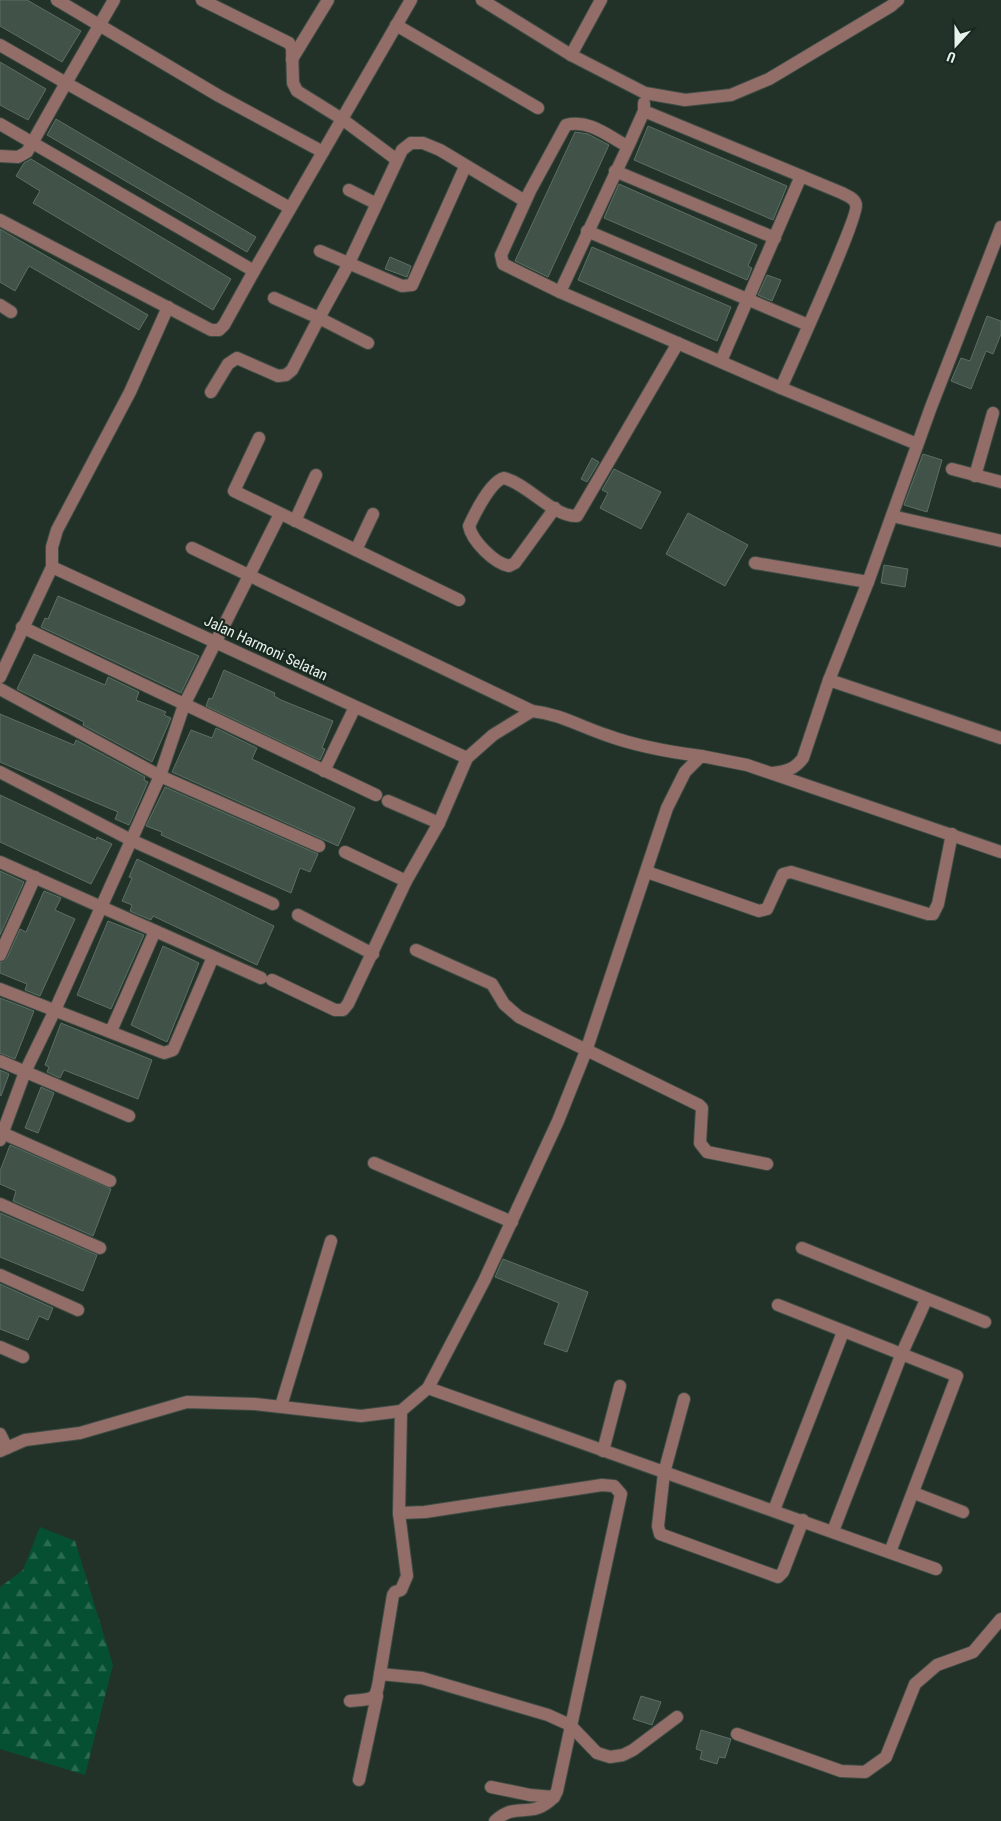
<svg xmlns="http://www.w3.org/2000/svg" width="1001" height="1821" font-family="'Roboto Condensed',sans-serif">
<style>
.forest{fill:url(#forest-firs)}
.building{fill:#415248;stroke:#5d6e64}
.lines{fill:none;stroke-linecap:round;stroke-linejoin:round}
.minor-casing{stroke:#3e4d44;stroke-width:14}
.minor{stroke:#936e69;stroke-width:12}
.labels{text-anchor:middle;stroke-width:4.5;stroke-linejoin:round;paint-order:stroke}
.street-label{font-size:15px;fill:#e8f2ec;stroke:#18281f}
</style>
<defs>
<pattern id="forest-firs" width="22" height="20" patternUnits="userSpaceOnUse" patternTransform="scale(1.25)"><rect width="22" height="20" fill="#055032"/><path d="M5 1l3.5 6h-7zM16 11l3.5 6h-7z" fill="#296a50"/></pattern>
</defs>
<rect width="100%" height="100%" fill="#223229"/>
<path class="forest" d="M40,1527L75,1541L113,1665L85,1775L0,1749V1587L23,1570Z"/>
<g class="building">
<path d="M0,0H27L81,31L62,62L0,26Z"/>
<path d="M0,62L46,89L28,120L0,105Z"/>
<path d="M56,119L256,237L247,252L47,135Z"/>
<path d="M648,126L787,186L773,220L634,160Z"/>
<path d="M575,132L588,134L609,145L548,277L515,261Z"/>
<path d="M31,159L231,279L213,310L33,203L40,191L16,176L24,163Z"/>
<path d="M619,184L757,245L748,266L752,268L747,280L604,218Z"/>
<path d="M0,229L148,315L139,330L29,266L15,291L0,282Z"/>
<path d="M592,247L731,307L717,341L578,280Z"/>
<path d="M390,257L411,266L407,277L385,269Z"/>
<path d="M767,275L781,280L772,301L758,295Z"/>
<path d="M987,316L1001,321V334L993,354L986,351L971,389L951,381L961,358L970,361Z"/>
<path d="M923,454L942,460L927,512L904,505Z"/>
<path d="M592,458L599,462L587,482L581,479Z"/>
<path d="M614,469L661,492L641,529L600,508L608,493L602,490Z"/>
<path d="M688,513L748,545L725,586L666,554Z"/>
<path d="M884,565L908,569L905,587L881,583Z"/>
<path d="M58,596L199,656L181,693L41,627L45,618L48,619Z"/>
<path d="M34,654L105,685L108,677L139,692L136,700L166,712L164,715L171,718L152,762L83,725L84,722L17,689Z"/>
<path d="M224,670L275,693L274,696L281,700L333,721L322,748L325,749L320,760L206,706L209,698L212,699Z"/>
<path d="M0,714L74,745L76,740L145,777L144,780L148,782L129,825L115,819L118,812L0,762Z"/>
<path d="M216,728L257,748L252,759L355,808L338,846L172,772L191,730L212,738Z"/>
<path d="M165,787L318,854L310,872L300,868L291,893L161,835L162,832L146,826Z"/>
<path d="M0,795L96,840L97,837L112,844L91,884L0,842Z"/>
<path d="M137,859L274,926L257,965L153,916L151,920L130,911L132,905L122,901L132,878L129,877Z"/>
<path d="M0,871L24,882L0,935Z"/>
<path d="M44,891L61,898L55,910L75,919L40,996L25,990L27,984L0,973V963L7,958L20,929L26,932Z"/>
<path d="M108,921L144,935L111,1009L77,995Z"/>
<path d="M163,946L199,963L167,1042L131,1025Z"/>
<path d="M0,998L34,1011L15,1059L0,1053Z"/>
<path d="M61,1023L152,1060L138,1099L64,1070L60,1078L47,1072L49,1067L45,1065Z"/>
<path d="M0,1070L9,1074L1,1096L0,1095Z"/>
<path d="M41,1087L54,1093L38,1133L25,1128Z"/>
<path d="M10,1145L111,1189L93,1236L13,1201L16,1191L0,1184V1171Z"/>
<path d="M0,1213L97,1255L83,1291L0,1257Z"/>
<path d="M503,1259L588,1292L567,1352L544,1344L559,1303L495,1277Z"/>
<path d="M0,1284L53,1308L48,1320L39,1316L28,1340L0,1329Z"/>
<path d="M641,1696L661,1702L652,1725L633,1719Z"/>
<path d="M701,1730L731,1739L725,1758L719,1757L717,1764L700,1759L702,1751L696,1749Z"/>
</g>
<g class="lines">
<g class="minor-casing">
<g id="minor">
<path d="M57,0L219,96L323,152"/>
<path d="M114,0L66,83L290,208"/>
<path d="M202,0L289,43L292,48L293,83L297,91L342,119L397,160"/>
<path d="M482,0L571,55L645,93L685,100L731,95L769,79L891,6L898,0"/>
<path d="M396,25L538,108"/>
<path d="M0,45L66,83L27,152L18,157L0,156"/>
<path d="M571,55L601,0"/>
<path d="M292,59L328,0"/>
<path d="M644,111L842,193C847,196 855,198 856,205C859,216 791,365 781,388"/>
<path d="M0,124L254,271L411,0"/>
<path d="M627,146C608,136 589,119 566,125L530,191L501,255L503,264L560,292L781,388L917,444"/>
<path d="M615,171L775,238"/>
<path d="M349,190L375,203"/>
<path d="M0,220L211,330H219L224,325L254,271"/>
<path d="M587,231L808,325"/>
<path d="M320,251L402,286L412,285L465,167"/>
<path d="M560,292L631,140L644,111V103"/>
<path d="M274,298L319,318L348,265L402,150L411,143H423L440,150L525,201"/>
<path d="M0,305L11,312"/>
<path d="M721,361L801,176"/>
<path d="M211,392L228,364L237,358L278,376L286,375L292,370L319,318L368,343"/>
<path d="M259,438L234,491L459,600"/>
<path d="M952,469L1001,482"/>
<path d="M975,476L993,413"/>
<path d="M555,508L515,563L509,566C494,563 472,541 469,526C475,513 491,481 504,478C528,484 553,517 577,516L678,343"/>
<path d="M892,516L1001,541"/>
<path d="M295,521L316,475"/>
<path d="M192,548L532,711C560,714 579,726 606,735C636,746 669,752 701,756"/>
<path d="M356,550L373,514"/>
<path d="M755,563L868,582"/>
<path d="M52,567L467,758"/>
<path d="M22,627L376,795"/>
<path d="M0,677L52,567V547L57,530L130,392L168,307"/>
<path d="M829,680L1001,738"/>
<path d="M0,689L160,776L319,846"/>
<path d="M324,771L355,707"/>
<path d="M0,772L131,840L273,904"/>
<path d="M773,773C787,771 795,769 803,758L829,680L868,582L931,407L1001,227"/>
<path d="M388,801L439,823"/>
<path d="M345,852L406,881"/>
<path d="M0,862L261,978"/>
<path d="M647,872L759,911L767,909L783,874L791,872L928,914H933L938,904L952,834"/>
<path d="M298,915L373,954"/>
<path d="M416,950L492,984L504,1004L519,1017L699,1105L702,1108L700,1143L707,1152L767,1164"/>
<path d="M0,955L35,877"/>
<path d="M272,980L335,1010H343L348,1004L406,881L439,823L467,758L493,735L532,711"/>
<path d="M0,989L164,1053L173,1050L213,957"/>
<path d="M111,1031L155,931"/>
<path d="M0,1061L129,1116"/>
<path d="M0,1132L110,1181"/>
<path d="M0,1140L25,1072L55,1010L160,776L184,705L280,514"/>
<path d="M374,1163L512,1222"/>
<path d="M0,1204L100,1248"/>
<path d="M802,1248L985,1322"/>
<path d="M0,1275L78,1310"/>
<path d="M778,1305L957,1376L890,1552"/>
<path d="M0,1347L23,1357"/>
<path d="M428,1388L936,1569"/>
<path d="M684,1399L664,1473L658,1526L660,1534L778,1577L783,1572L803,1520"/>
<path d="M281,1406L331,1241"/>
<path d="M0,1434L7,1448"/>
<path d="M0,1451L25,1440L80,1433L187,1402L255,1404L361,1416L401,1411L428,1388L484,1281L558,1121L586,1051L667,808L685,772L701,756L747,765L1001,852"/>
<path d="M603,1451L620,1386"/>
<path d="M914,1493L963,1512"/>
<path d="M774,1510L843,1332"/>
<path d="M399,1513L425,1512L602,1485L614,1486L621,1494L557,1791L554,1797L530,1795L491,1787"/>
<path d="M833,1531L902,1353L926,1300"/>
<path d="M380,1674L393,1595L395,1592L401,1590L407,1576L399,1513L401,1411"/>
<path d="M350,1701C377,1699 376,1700 380,1674L422,1678L548,1715L570,1725L597,1753L610,1757L623,1755L633,1750L677,1717"/>
<path d="M737,1734L841,1771L865,1772L886,1757L915,1684L937,1665L973,1652L1001,1619"/>
<path d="M359,1780L377,1696"/>
<path d="M495,1821C517,1800 530,1821 554,1797"/>
</g>
</g>
<use href="#minor" class="minor"/>
</g>
<g class="labels">
<g class="street-label">
<text transform="translate(266 648) rotate(25)" y="5">Jalan Harmoni Selatan</text>
</g>
</g>
<g transform="translate(956 45) rotate(201)" stroke="#18281f" stroke-width="4" paint-order="stroke">
<path d="M0-4L9 19L0 12L-9 19Z" fill="#e8f2ec"/>
<text y="-8" font-size="14" font-weight="bold" text-anchor="middle" fill="#e8f2ec">U</text>
</g>
</svg>
